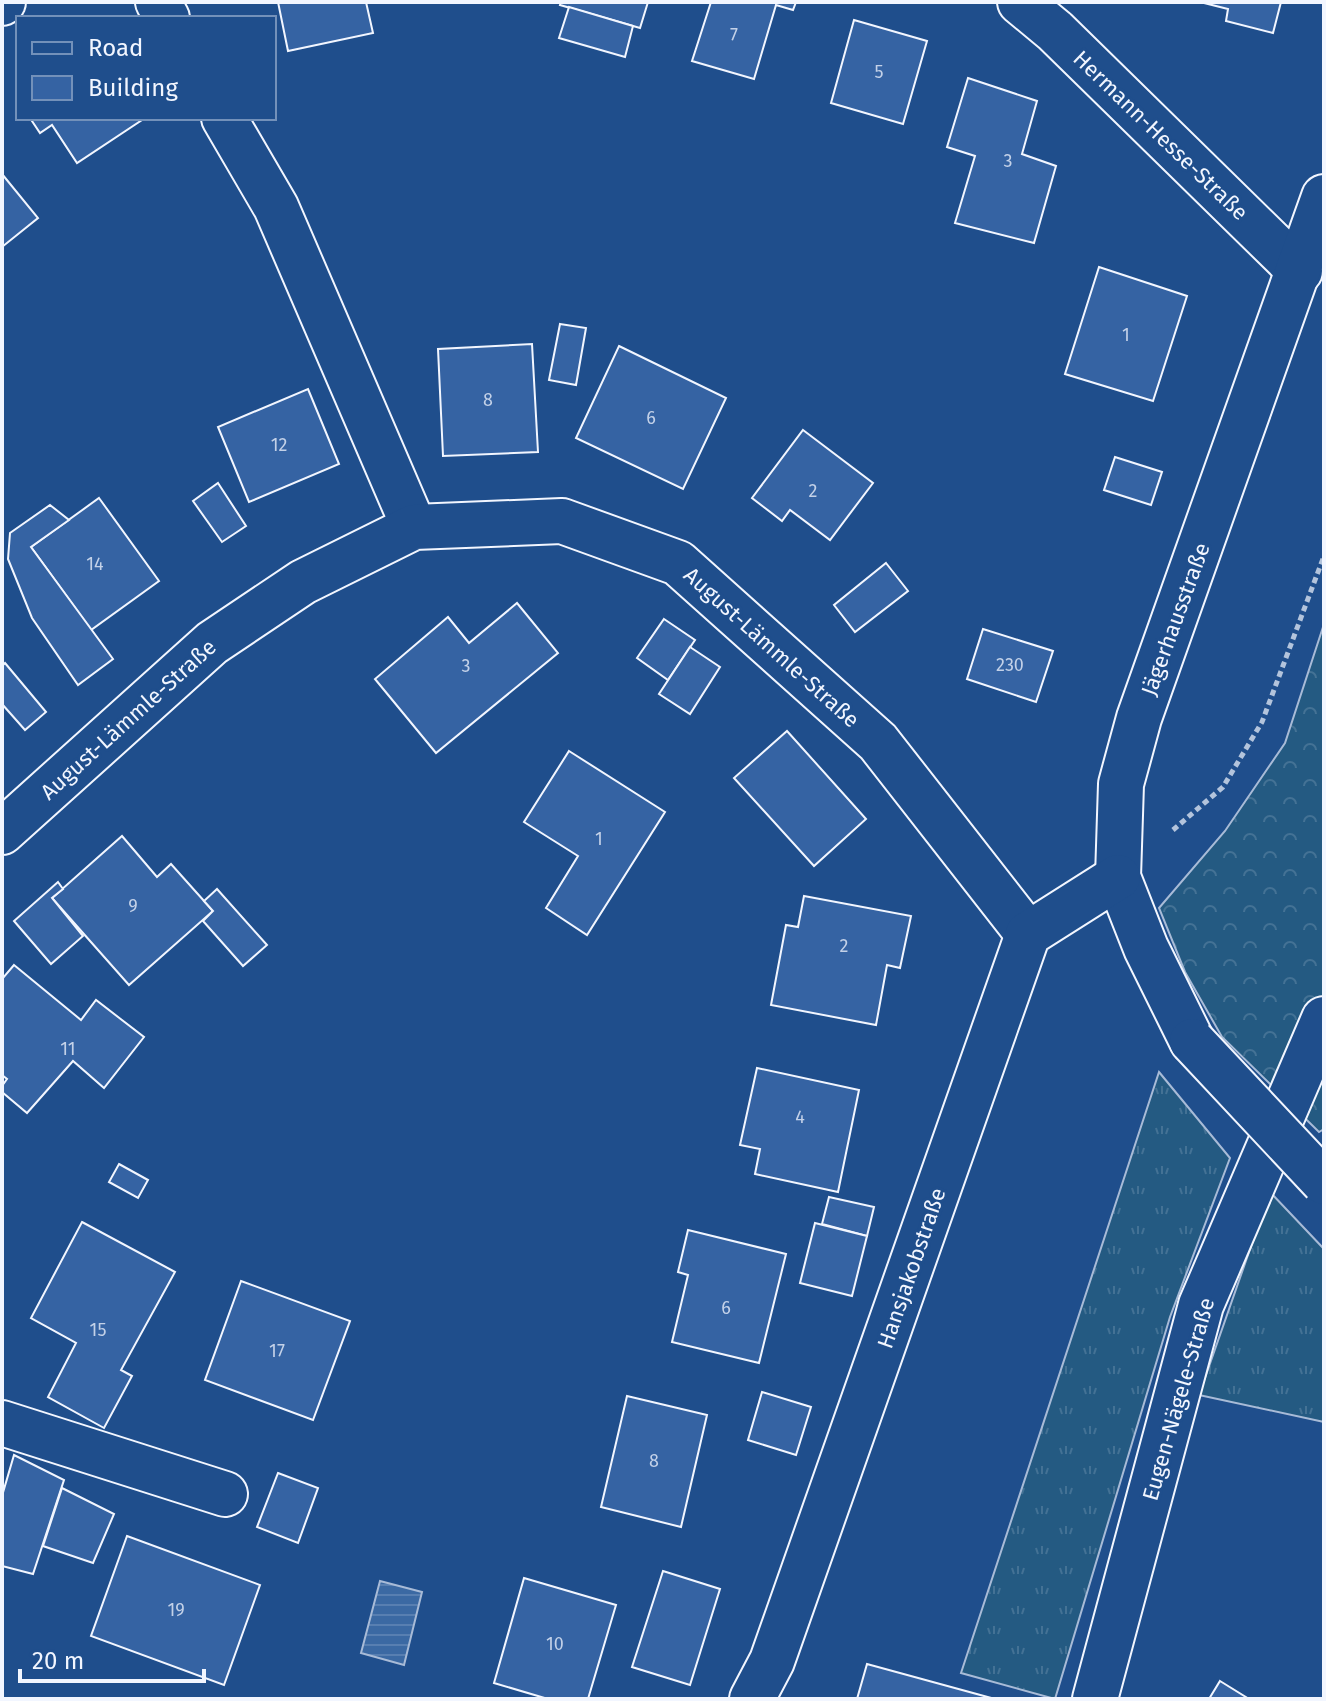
<svg xmlns="http://www.w3.org/2000/svg" width="1326" height="1701" font-family="'Fira Sans',sans-serif">
<style>
.grass{fill:url(#grass-tufts);stroke:#a8bbd7;stroke-width:2}
.forest{fill:url(#forest-crowns);stroke:#a8bbd7;stroke-width:2}
.water{fill:url(#water-rules);stroke:#a8bbd7;stroke-width:2}
.building{fill:#3563a3;stroke:#f2f6ff;stroke-width:2}
.lines{fill:none;stroke-linecap:round;stroke-linejoin:round}
.minor-casing{stroke:#f2f6ff;stroke-width:48}
.path{stroke:#b3c4dc;stroke-width:5;stroke-dasharray:6 4;stroke-linecap:butt}
.minor{stroke:#1f4e8c;stroke-width:44}
.minor-bridge-casing{stroke:#f2f6ff;stroke-width:48;stroke-linecap:butt}
.minor-bridge{stroke:#1f4e8c;stroke-width:44}
.labels{text-anchor:middle;stroke-width:6;stroke-linejoin:round;paint-order:stroke}
.number-label{font-size:18px;fill:#c3d1e8}
.street-label{font-size:22px;fill:#f2f6ff;stroke:#1f4e8c}
</style>
<defs>
<pattern id="grass-tufts" width="24" height="20" patternUnits="userSpaceOnUse" patternTransform="scale(2)"><rect width="24" height="20" fill="#245a82"/><path d="M3 7l-1-3M5 7V3M7 7l1-3M15 17l-1-3M17 17v-4M19 17l1-3" fill="none" stroke="#447295"/></pattern>
<pattern id="forest-crowns" width="20" height="18" patternUnits="userSpaceOnUse" patternTransform="scale(2)"><rect width="20" height="18" fill="#245a82"/><path d="M2 6a3 3 0 1 1 6 0M12 15a3 3 0 1 1 6 0" fill="none" stroke="#447295"/></pattern>
<pattern id="water-rules" width="6" height="5" patternUnits="userSpaceOnUse" patternTransform="scale(2)"><rect width="6" height="5" fill="#3b69a3"/><path d="M0 2.5h6" fill="none" stroke="#587fb1"/></pattern>
</defs>
<rect width="100%" height="100%" fill="#1f4e8c"/>
<g class="grass">
<path d="M1159,1072L1230,1158L1170,1317L1055,1699L961,1673Z"/>
<path d="M1270,1192L1324,1249V1422L1199,1395Z"/>
</g>
<path class="forest" d="M1324,624V1129L1319,1132L1222,1037L1185,972L1159,908L1225,831L1285,743Z"/>
<path class="water" d="M380,1581L422,1592L404,1665L361,1653Z"/>
<g class="building">
<path d="M278,2H366L373,33L288,51Z"/>
<path d="M561,2H648L640,28L560,5Z"/>
<path d="M711,2H796L793,10L776,5L754,79L692,61Z"/>
<path d="M1200,2H1281L1273,33L1226,21L1228,9Z"/>
<path d="M569,7L633,26L625,57L559,38Z"/>
<path d="M854,20L927,41L903,124L831,103Z"/>
<path d="M968,78L1037,101L1022,154L1056,166L1034,243L955,223L975,156L947,147Z"/>
<path d="M30,118H145L77,163L52,125L40,133Z"/>
<path d="M2,174L38,218L2,247Z"/>
<path d="M1099,267L1187,296L1153,401L1065,374Z"/>
<path d="M560,324L586,328L576,385L549,380Z"/>
<path d="M532,344L538,452L443,456L438,349Z"/>
<path d="M619,346L726,398L683,489L576,438Z"/>
<path d="M308,389L339,464L249,502L218,427Z"/>
<path d="M803,430L873,483L830,540L790,510L782,521L752,498Z"/>
<path d="M1115,457L1162,472L1151,505L1104,490Z"/>
<path d="M218,483L246,526L222,542L193,501Z"/>
<path d="M99,498L159,581L91,630L31,547Z"/>
<path d="M50,505L69,520L31,547L113,659L78,685L32,618L8,559L10,533Z"/>
<path d="M886,563L908,591L855,632L834,605Z"/>
<path d="M517,603L558,653L436,753L375,679L448,617L469,643Z"/>
<path d="M664,619L695,640L668,680L637,658Z"/>
<path d="M983,629L1053,651L1036,702L967,679Z"/>
<path d="M690,647L720,667L690,714L659,694Z"/>
<path d="M5,663L46,712L25,730L2,704V666Z"/>
<path d="M787,731L866,819L814,866L734,778Z"/>
<path d="M569,751L665,812L587,935L546,908L578,856L524,822Z"/>
<path d="M122,836L157,877L171,864L213,911L129,985L52,898Z"/>
<path d="M58,882L63,889L52,898L83,936L51,964L14,921Z"/>
<path d="M217,889L267,945L243,966L203,921L213,911L204,901Z"/>
<path d="M804,896L911,916L900,968L887,965L876,1025L771,1005L786,925L798,927Z"/>
<path d="M14,965L81,1020L96,1000L144,1037L104,1088L73,1061L27,1113L2,1092V1086L7,1079L2,1075V979Z"/>
<path d="M757,1068L859,1090L838,1192L755,1174L760,1149L740,1145Z"/>
<path d="M119,1164L148,1180L138,1198L109,1182Z"/>
<path d="M829,1197L874,1207L867,1236L822,1224Z"/>
<path d="M82,1222L175,1272L121,1370L132,1376L104,1428L48,1397L76,1343L31,1318Z"/>
<path d="M815,1223L867,1236L852,1296L800,1283Z"/>
<path d="M688,1230L786,1254L759,1363L672,1342L688,1275L678,1272Z"/>
<path d="M241,1281L350,1321L313,1420L205,1380Z"/>
<path d="M762,1392L811,1407L796,1455L748,1440Z"/>
<path d="M627,1396L707,1415L681,1527L601,1507Z"/>
<path d="M14,1455L64,1480L33,1574L2,1566V1496Z"/>
<path d="M278,1473L318,1488L298,1543L257,1527Z"/>
<path d="M62,1488L114,1514L93,1563L43,1546Z"/>
<path d="M127,1536L260,1585L224,1685L91,1636Z"/>
<path d="M663,1571L720,1589L690,1685L632,1667Z"/>
<path d="M524,1578L616,1605L588,1699H548L494,1683Z"/>
<path d="M867,1664L995,1699H857Z"/>
<path d="M1220,1681L1249,1699H1209Z"/>
</g>
<g class="lines">
<g class="minor-casing">
<g id="minor">
<path d="M158,2L167,18"/>
<path d="M1020,2L1055,31L1300,271"/>
<path d="M2,3L3,2"/>
<path d="M224,118L276,207L414,527"/>
<path d="M2,832L212,643L303,582L414,527L562,521L678,563L878,742L1028,934"/>
<path d="M1192,1041L1146,948L1118,877L1121,784L1139,718L1324,197"/>
<path d="M2,1423L225,1494"/>
<path d="M752,1699L772,1661L1028,934L1118,877"/>
<path d="M1095,1699L1201,1305L1324,1019"/>
</g>
</g>
<path class="path" d="M1173,830L1223,787L1262,722L1324,556"/>
<use href="#minor" class="minor"/>
<g class="minor-bridge-casing">
<path id="minor-bridge" d="M1192,1041L1324,1182"/>
</g>
<use href="#minor-bridge" class="minor-bridge"/>
</g>
<g class="labels">
<g class="number-label">
<text x="734" y="41">7</text>
<text x="879" y="78">5</text>
<text x="1008" y="167">3</text>
<text x="1126" y="341">1</text>
<text x="488" y="406">8</text>
<text x="651" y="424">6</text>
<text x="279" y="451">12</text>
<text x="813" y="497">2</text>
<text x="95" y="570">14</text>
<text x="1010" y="671">230</text>
<text x="466" y="672">3</text>
<text x="599" y="845">1</text>
<text x="133" y="912">9</text>
<text x="844" y="952">2</text>
<text x="68" y="1055">11</text>
<text x="800" y="1123">4</text>
<text x="726" y="1314">6</text>
<text x="98" y="1336">15</text>
<text x="277" y="1357">17</text>
<text x="654" y="1467">8</text>
<text x="176" y="1616">19</text>
<text x="555" y="1650">10</text>
</g>
<g class="street-label">
<text transform="translate(1161 135) rotate(44)" y="8">Hermann-Hesse-Straße</text>
<text transform="translate(1175 619) rotate(-70)" y="8">Jägerhausstraße</text>
<text transform="translate(772 647) rotate(42)" y="8">August-Lämmle-Straße</text>
<text transform="translate(128 719) rotate(-42)" y="8">August-Lämmle-Straße</text>
<text transform="translate(911 1268) rotate(-71)" y="8">Hansjakobstraße</text>
<text transform="translate(1178 1399) rotate(-74)" y="8">Eugen-Nägele-Straße</text>
</g>
</g>
<rect width="1326" height="1701" fill="none" stroke="#f2f6ff" stroke-width="8"/>
<rect x="16" y="16" width="260" height="104" fill="#1f4e8c" stroke="#7391ba" stroke-width="2"/>
<rect x="32" y="42" width="40" height="12" fill="#1f4e8c" stroke="#7391ba" stroke-width="2"/>
<text x="88" y="56" font-size="24" fill="#f2f6ff">Road</text>
<rect x="32" y="76" width="40" height="24" fill="#3563a3" stroke="#7391ba" stroke-width="2"/>
<text x="88" y="96" font-size="24" fill="#f2f6ff">Building</text>
<path d="M20 1669v12h184v-12" fill="none" stroke="#f2f6ff" stroke-width="4"/>
<text x="32" y="1669" font-size="24" fill="#f2f6ff" stroke="#1f4e8c" stroke-width="6" paint-order="stroke">20 m</text>
</svg>
